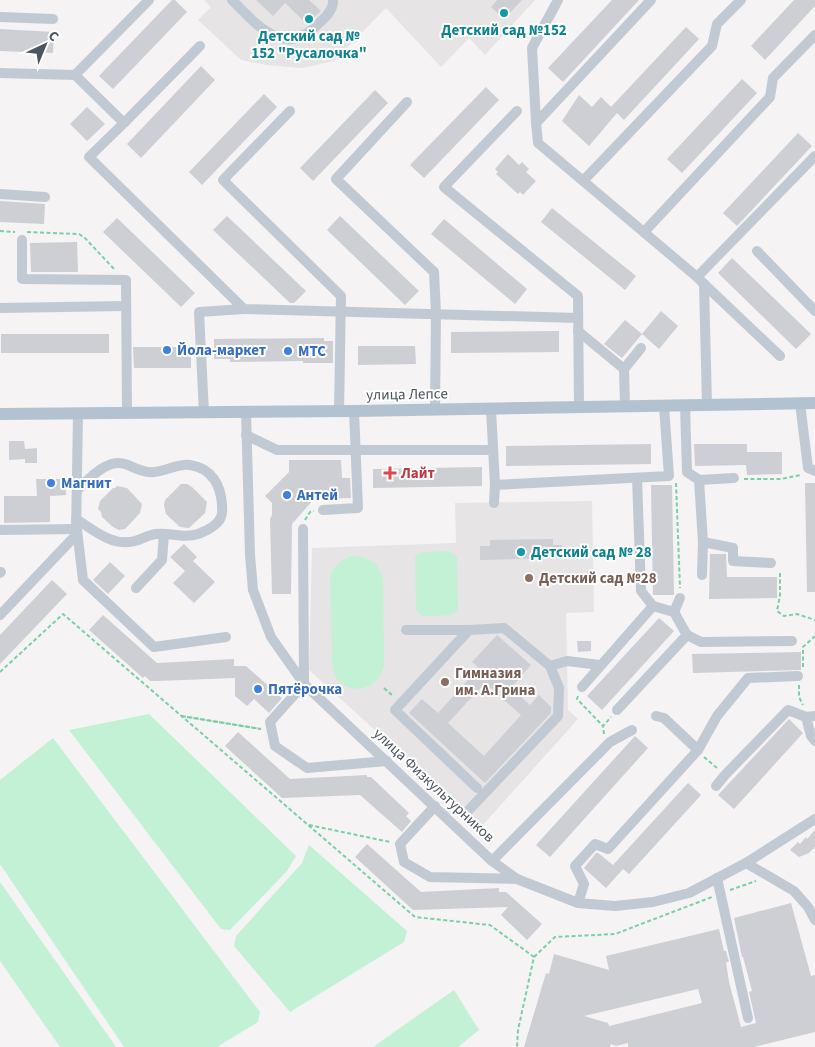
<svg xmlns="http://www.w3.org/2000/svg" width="815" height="1047" font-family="'Source Sans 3',sans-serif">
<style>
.education{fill:#e6e4e5}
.green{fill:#c3f1d5}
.building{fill:#cdcfd5;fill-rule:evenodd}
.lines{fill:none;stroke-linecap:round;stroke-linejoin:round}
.path{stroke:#7ad0a6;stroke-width:2;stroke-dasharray:4 2.5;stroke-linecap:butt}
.minor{stroke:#c1cad2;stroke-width:10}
.major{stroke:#b3c2d1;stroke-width:12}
.culture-dot{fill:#0f9aa8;stroke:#fff;stroke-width:2}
.shop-dot{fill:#3f7fe0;stroke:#fff;stroke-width:2}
.health-dot{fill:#e0444e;stroke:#fff;stroke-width:2}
.education-dot{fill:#8d6e63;stroke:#fff;stroke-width:2}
.labels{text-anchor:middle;stroke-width:4;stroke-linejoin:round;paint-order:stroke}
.culture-label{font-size:15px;font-weight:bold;fill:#0d838f;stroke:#fff}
.shop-label{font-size:15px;font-weight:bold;fill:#366cbe;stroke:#fff;text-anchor:start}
.street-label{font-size:15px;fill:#4a5661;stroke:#fff}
.health-label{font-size:15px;font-weight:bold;fill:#be3a42;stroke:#fff;text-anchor:start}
.education-label{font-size:15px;font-weight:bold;fill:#785e54;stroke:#fff;text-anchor:start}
</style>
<rect width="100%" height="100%" fill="#f5f3f3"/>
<g class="education">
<path d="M204,0H535L485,55L469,38L441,67L386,8L334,61L302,68L266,65L241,60L198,20L211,7Z"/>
<path d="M592,501L594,612L566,613L568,710L578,719L481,827L309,670L312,548L456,543L455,503Z"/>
</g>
<g class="green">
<path d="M450,551L457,557L458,610L452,615L423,616L416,610L415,557L421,552Z"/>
<path d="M351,556C368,555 380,563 383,581L384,664C378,697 334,697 332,663L330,577C334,566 340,561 351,556Z"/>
<path d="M149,714L296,856L287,871L230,930L221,929L69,730Z"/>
<path d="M53,738L260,1012L258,1022L217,1047H124L0,864V780Z"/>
<path d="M309,845L407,931L404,942L290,1012L234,946L236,936L302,863Z"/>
<path d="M0,882L116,1047H60L0,961Z"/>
<path d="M454,990L479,1030L458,1047H373Z"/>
</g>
<g class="building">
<path d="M172,0H175L187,12L113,89L99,76Z"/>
<path d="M256,0H309L321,11L307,24L285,3L273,16Z"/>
<path d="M497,0H522L504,19L491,7Z"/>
<path d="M612,0H639L563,82L548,68Z"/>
<path d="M794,0H815V6L765,60L751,46Z"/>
<path d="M686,27L699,39L624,120L617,113L589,146L562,121L579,95L592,107L601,97L611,107Z"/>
<path d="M0,29L54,32L53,53L0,51Z"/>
<path d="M201,66L215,80L141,158L127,144Z"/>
<path d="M742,79L757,93L682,173L667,159Z"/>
<path d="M486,87L499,100L424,178L410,165Z"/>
<path d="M375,90L388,103L313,181L300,168Z"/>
<path d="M264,94L277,107L202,185L189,172Z"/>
<path d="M87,107L105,124L87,141L70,124Z"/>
<path d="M798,133L812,146L737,226L723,213Z"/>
<path d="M508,154L519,165L522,162L529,169L526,172L536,181L523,195L520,192L518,194L496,174L498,172L495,169Z"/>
<path d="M0,201L45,204L44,224L0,222Z"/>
<path d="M552,208L636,276L625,290L541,222Z"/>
<path d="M227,216L306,291L294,303H290L213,230Z"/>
<path d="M340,216L419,291L405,305L327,230Z"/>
<path d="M117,218L195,293L181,307L103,232Z"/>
<path d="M444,219L527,289L515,304L431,234Z"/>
<path d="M77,242L78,272H31L30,243Z"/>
<path d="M732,258L811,334L796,349L718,273Z"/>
<path d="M661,311L678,326L659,349L642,334Z"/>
<path d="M625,320L642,334L622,358L604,344Z"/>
<path d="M559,331V352L451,353V332Z"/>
<rect x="1" y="334" width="108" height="19"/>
<path d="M324,338V341H333V363H303V361L230,362V359H214V339Z"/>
<path d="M358,346H415L416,364L358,365Z"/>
<path d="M133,347H191V368H134Z"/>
<path d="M9,441H24L25,449L37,448V463H25V459L9,460Z"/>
<path d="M651,444V464L506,466V446Z"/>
<path d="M694,444H747V452H782V474L747,475L746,465L695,466Z"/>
<path d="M289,460H341L342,478H350L351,498L314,499L292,524L291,594H272L270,519L272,515V503L265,496L289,472Z"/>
<path d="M482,467V486L373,488V469Z"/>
<path d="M36,479H65L66,495L50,496V522L4,523V496H37Z"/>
<path d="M805,483H815V592H807Z"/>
<path d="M181,484H187L192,487L207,502L205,513L189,528L180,527L166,514L164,505L165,500Z"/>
<path d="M651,485H672L674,595H653Z"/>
<path d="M117,486L127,488L142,504L140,513L125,529L119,530L113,527L102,517L101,512L98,509L100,501L113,488H115Z"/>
<path d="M553,539V545H562V558L480,560V546H490V540Z"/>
<path d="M184,544L197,557L193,561L215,582L194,603L173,583L185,571L170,557Z"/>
<path d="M710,554H726L727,577H777V598L709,599Z"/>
<path d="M110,562L125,576L108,594L93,580Z"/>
<path d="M52,580L67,594L0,664V635Z"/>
<path d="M103,615L157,663L234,659V666H246L282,698L269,713L254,699L247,706L235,696V678L157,681H150L145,676L143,678L89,630Z"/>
<path d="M659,618L674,631L602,710L587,696Z"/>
<path d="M497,635L531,665L511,688L530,705L539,695L551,707V713L485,783L409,713L422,699L438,713L479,668L472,662ZM485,683L521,715L484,756L448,723Z"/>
<path d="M577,641H591V651L578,652Z"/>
<path d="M801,652V670L693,673L692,654Z"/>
<path d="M789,719L803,733L734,809L718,795Z"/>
<path d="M238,732L290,779L367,775V777H371L409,813L406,816L411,821L402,832L360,795L282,798L225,746Z"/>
<path d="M635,736L648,748L550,857L536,845Z"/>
<path d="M688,783L701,795L629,874L623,869L606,888L584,868L596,853H598L613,865Z"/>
<path d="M815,830V847L809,853L799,857L790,850L798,842L800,844L806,837L807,839Z"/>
<path d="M367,844L421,892L499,888V892H506L542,924L527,940L501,915L508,907L413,910L355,857Z"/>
<path d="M791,903L811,976L815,975V1032L754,1047H628V1043L616,1046L611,1044L610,1047H524L546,973L549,974L554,954L609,970L606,956L719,929L724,951H726L729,962H726L729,982L741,1027L756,1023L749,992L752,991L743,957H742L734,918ZM698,989L702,1003L609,1026L608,1023L584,1016Z"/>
</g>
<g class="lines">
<g class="path">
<path d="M0,231L15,232"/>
<path d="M27,232L79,234L84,237L115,270"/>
<path d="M744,479H781L801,475"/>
<path d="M676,483L680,588"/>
<path d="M305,520L310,512L314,511"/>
<path d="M780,573V595L777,611L784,616L797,614L815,620"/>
<path d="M803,667V647L815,636"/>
<path d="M0,672L63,614L415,917L490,925L534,957L518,1030L517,1047"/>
<path d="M799,685V697L803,705"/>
<path d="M384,688L393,696"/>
<path d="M578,696L577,699L603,726"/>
<path d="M182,716L261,729"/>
<path d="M187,717L261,729"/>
<path d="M604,734L603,726L611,717"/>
<path d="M704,757L717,768"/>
<path d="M309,825L390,842"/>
<path d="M730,890L756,881"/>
<path d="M534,957L555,937L615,934L712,897"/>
</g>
<g class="minor">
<path d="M232,0C256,24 284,59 317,25C324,19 334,10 333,0"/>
<path d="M558,0L532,48L536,123L651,0"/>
<path d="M0,17L53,19"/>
<path d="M0,73L75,75L149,0"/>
<path d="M75,75L124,123L200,46"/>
<path d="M407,102L336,179L434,272L436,313L435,410"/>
<path d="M290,111L223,180L341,296L339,411"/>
<path d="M517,111L444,187L578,296L579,407"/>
<path d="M124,123L89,157L244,309L578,318"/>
<path d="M536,123L538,143L697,277L815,156"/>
<path d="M583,181L712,46L717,24L741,0"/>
<path d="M0,194L45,197"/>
<path d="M644,232L770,97L773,78L815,35"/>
<path d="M22,240V279L126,280L127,412"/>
<path d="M757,251L815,311"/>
<path d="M697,277L704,284L707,405"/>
<path d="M704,284L780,356"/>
<path d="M0,308L125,306"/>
<path d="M578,331L624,369"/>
<path d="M800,403L808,468L815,471"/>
<path d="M685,405L687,472L699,480L734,478"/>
<path d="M625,406L624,369L641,348"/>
<path d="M491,409L495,485L669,476L664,406"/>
<path d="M246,412L250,555L253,590L271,637L304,684L492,861L517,879L578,903L615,906L653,902L689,893L746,863L815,819"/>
<path d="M204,413L199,312L244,309"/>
<path d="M246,435L277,450H493"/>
<path d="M699,480L703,542L702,575"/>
<path d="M494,503L495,485"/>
<path d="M323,510L358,508L354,411"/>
<path d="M76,519C94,530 112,547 135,541C142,539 148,535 156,534C170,532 183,539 198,534C206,531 218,525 221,517C223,513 222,509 222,505C221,486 212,468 190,465C180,463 166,471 154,472C145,473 136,469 128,465C109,456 90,478 77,490"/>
<path d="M303,529L304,684L270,722L275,746L307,768L387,761"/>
<path d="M0,530L76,529"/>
<path d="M77,530L83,580L154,647L226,637"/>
<path d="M703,542L733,548V561L771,563"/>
<path d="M0,573L1,572"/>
<path d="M136,588L162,560L164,534"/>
<path d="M653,606L674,612L687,635"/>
<path d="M674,612L680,598"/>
<path d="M0,615L76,535L78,413"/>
<path d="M406,630H469"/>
<path d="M550,666L567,661L600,665"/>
<path d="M582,687L653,606L641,591L637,478"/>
<path d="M617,710L687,635L701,642L792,641"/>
<path d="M806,717L811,736L815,741"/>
<path d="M698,750L717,716L748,678L798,676"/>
<path d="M716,786L725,775L788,710L806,717L815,716"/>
<path d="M435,806L400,844L404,862L430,877L517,879"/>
<path d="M466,813L558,716L559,688L550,666L504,628L469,630L395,710L477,788"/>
<path d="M492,861L610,742L632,730"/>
<path d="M746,863L794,891L808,907L815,920"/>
<path d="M717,878L748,1018"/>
<path d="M578,903L584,884L575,866L595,844L608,849L698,750L664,718L656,716"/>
</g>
<path class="major" d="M0,414L354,411L815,403"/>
</g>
<g class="culture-dot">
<circle cx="504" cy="13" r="5"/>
<circle cx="309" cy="19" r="5"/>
<circle cx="521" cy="552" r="5"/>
</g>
<g class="shop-dot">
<circle cx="167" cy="350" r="5"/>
<circle cx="288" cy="351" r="5"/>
<circle cx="51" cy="483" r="5"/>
<circle cx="287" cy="495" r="5"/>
<circle cx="258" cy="689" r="5"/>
</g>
<path class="health-dot" d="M387.5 465.5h5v5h5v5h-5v5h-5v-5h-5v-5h5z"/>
<g class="education-dot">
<circle cx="529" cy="578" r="5"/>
<circle cx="445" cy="682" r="5"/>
</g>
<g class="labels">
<g class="culture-label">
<text x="504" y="35">Детский сад №152</text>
<text x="309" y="41">Детский сад №<tspan x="309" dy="17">152 "Русалочка"</tspan></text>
<text x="531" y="557" text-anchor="start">Детский сад № 28</text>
</g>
<g class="shop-label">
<text x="177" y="355">Йола-маркет</text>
<text x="298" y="356">МТС</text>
<text x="61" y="488">Магнит</text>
<text x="297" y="500">Антей</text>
<text x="268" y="694">Пятёрочка</text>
</g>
<g class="street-label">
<text transform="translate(407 394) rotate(-1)" y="5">улица Лепсе</text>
<text transform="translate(434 785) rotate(43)" y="5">улица Физкультурников</text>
</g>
<g class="health-label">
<text x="401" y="478">Лайт</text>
</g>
<g class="education-label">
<text x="539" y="583">Детский сад №28</text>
<text x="455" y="678">Гимназия<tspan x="455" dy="17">им. А.Грина</tspan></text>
</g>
</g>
<g transform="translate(45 45) rotate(44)" stroke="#ffffff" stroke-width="4" paint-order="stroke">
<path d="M0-4L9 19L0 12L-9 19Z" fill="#4a5661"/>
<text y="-8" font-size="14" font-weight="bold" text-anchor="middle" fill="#4a5661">С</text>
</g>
</svg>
